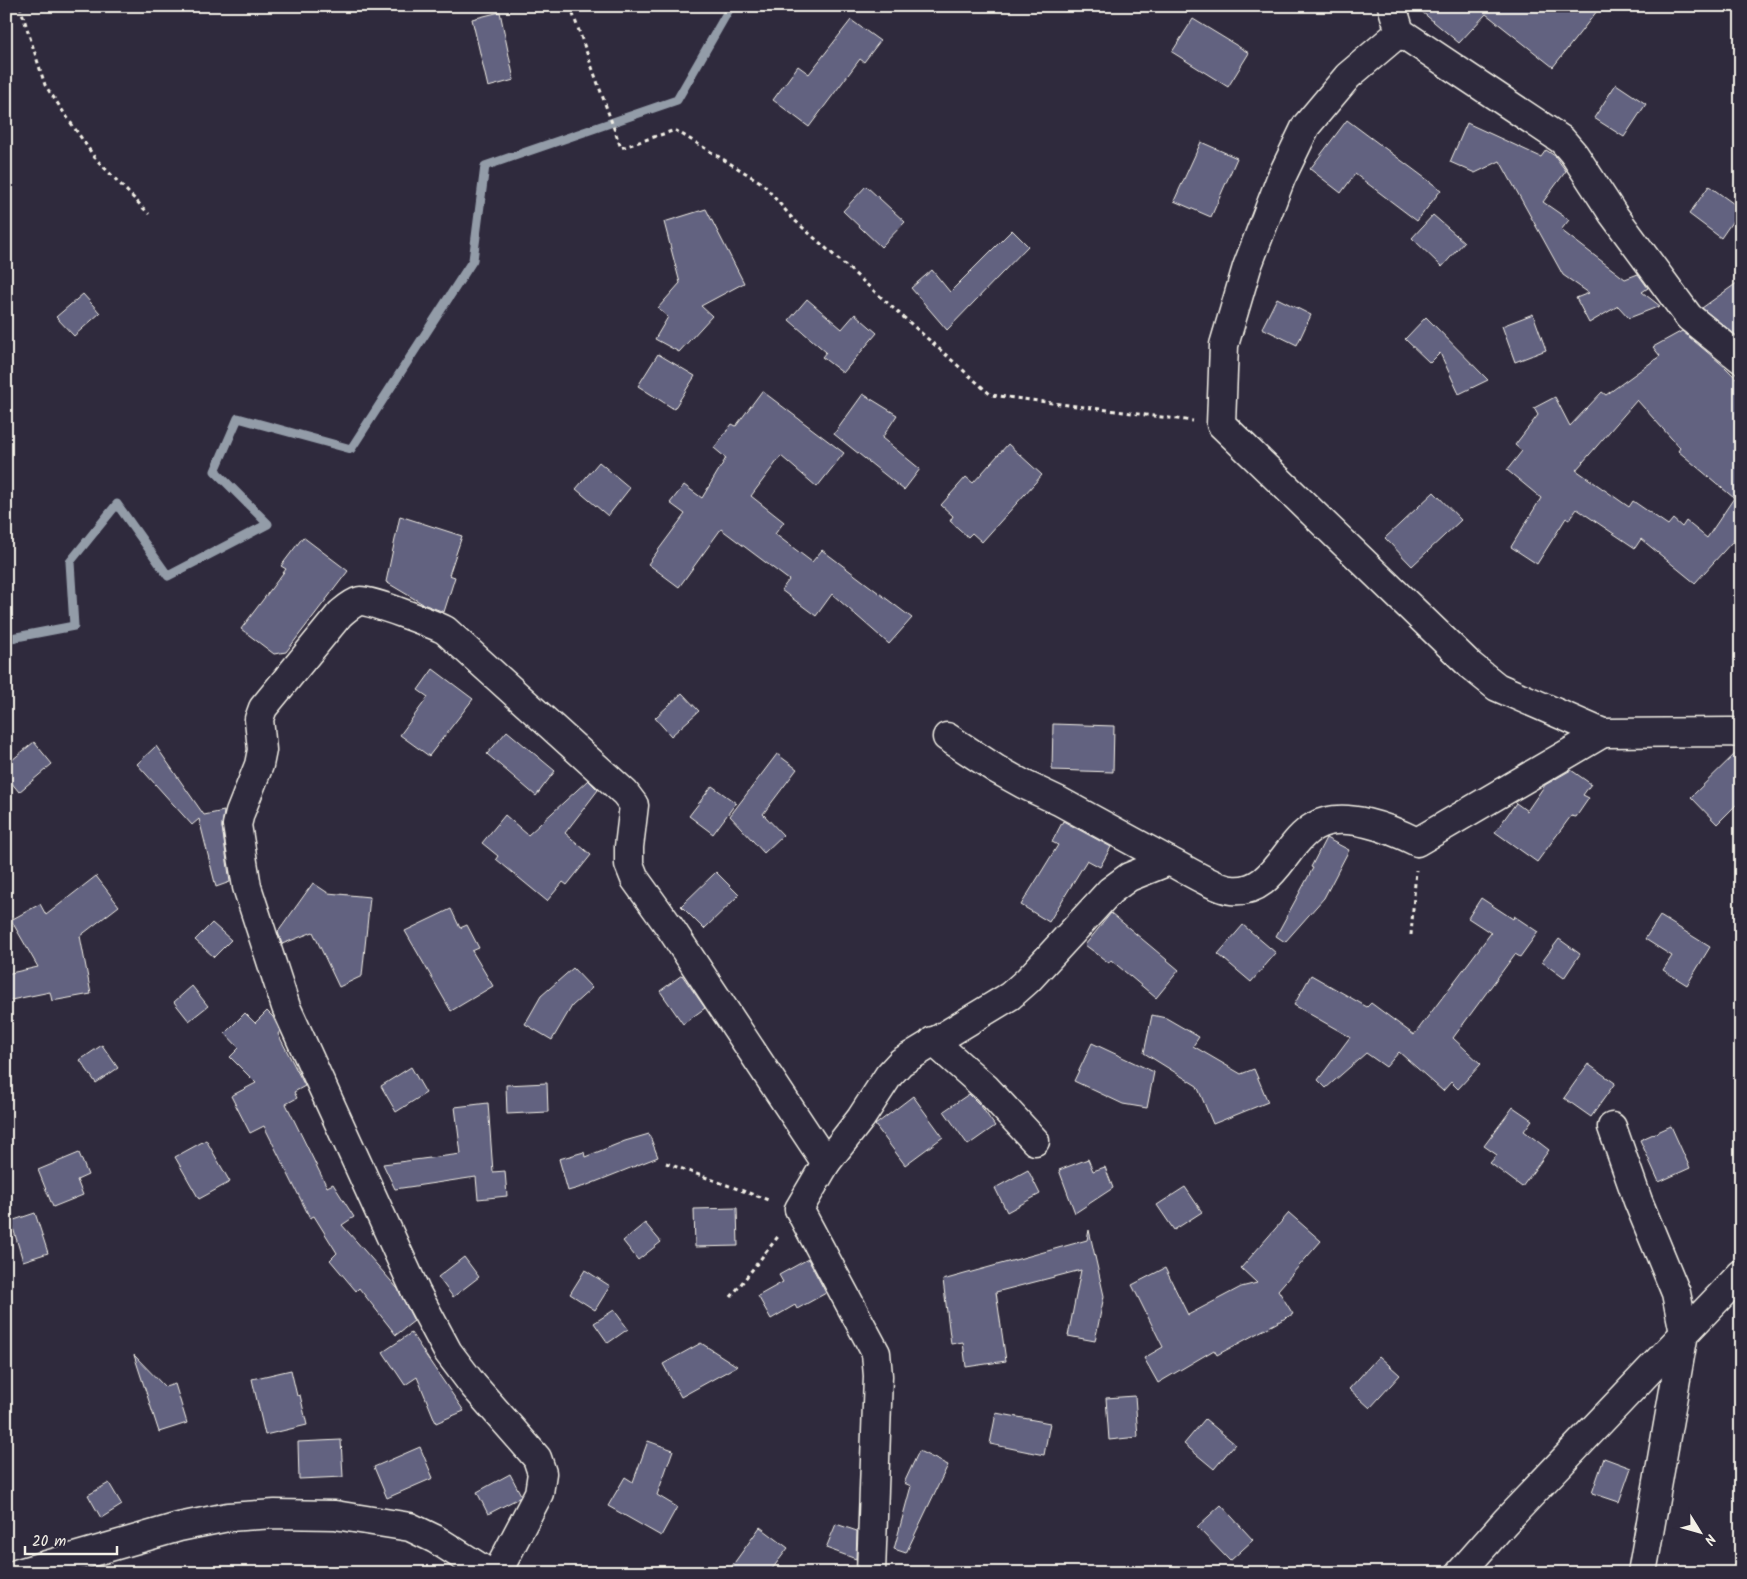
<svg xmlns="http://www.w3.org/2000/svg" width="1747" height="1579" font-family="Kalam,sans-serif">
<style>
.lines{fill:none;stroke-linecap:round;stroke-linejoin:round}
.stream{stroke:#939ca8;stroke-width:9}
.building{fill:#626280;stroke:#f4f1e8;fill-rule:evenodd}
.street-casing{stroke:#f4f1e8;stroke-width:31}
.path{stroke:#f4f1e8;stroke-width:3;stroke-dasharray:4 4;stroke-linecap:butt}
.street{stroke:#2f2a3d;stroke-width:28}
</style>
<rect width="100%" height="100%" fill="#2f2a3d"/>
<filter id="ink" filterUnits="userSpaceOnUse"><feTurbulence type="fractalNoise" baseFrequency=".02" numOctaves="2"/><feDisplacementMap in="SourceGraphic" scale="10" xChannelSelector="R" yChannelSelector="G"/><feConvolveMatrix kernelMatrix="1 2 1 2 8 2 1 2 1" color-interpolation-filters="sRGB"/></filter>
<g filter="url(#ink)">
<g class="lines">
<path class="stream" d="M6,639L74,626L70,562L117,504L168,576L268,524L215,471L238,418L351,449L473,260L485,166L677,100L731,6"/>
</g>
<g class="building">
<path d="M1415,6H1601L1553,67L1486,14L1459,43Z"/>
<path d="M500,12L514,80L488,87L472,19Z"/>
<path d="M1193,19L1249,53L1228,87L1172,52Z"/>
<path d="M851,20L880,41L864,62L860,59L809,127L773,100L798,66L809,74Z"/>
<path d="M1616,84L1646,104L1624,137L1594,118Z"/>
<path d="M1347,120L1441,190L1417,221L1355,174L1341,193L1310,169Z"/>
<path d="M1467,123L1541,157L1546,150L1555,156L1566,171L1543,202L1569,220L1561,230L1625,279L1638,274L1648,288L1642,292L1660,306L1629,318L1618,306L1589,323L1576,298L1589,293L1563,275L1500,161L1475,173L1450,162Z"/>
<path d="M1201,142L1237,158L1211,217L1174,201Z"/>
<path d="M866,186L905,222L881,247L843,211Z"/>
<path d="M1709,186L1741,209L1721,238L1689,214Z"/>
<path d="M706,209L744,283L701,306L712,316L679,352L655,339L668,317L658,308L680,283L664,222Z"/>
<path d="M1433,215L1464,242L1442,267L1412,238Z"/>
<path d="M1012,230L1028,246L947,330L911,288L932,270L950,292Z"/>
<path d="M1741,280V331L1737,336L1702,308Z"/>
<path d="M83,294L100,313L74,336L56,317Z"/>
<path d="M1277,298L1311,315L1297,345L1262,328Z"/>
<path d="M807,299L842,329L855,314L877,333L843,373L822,357L826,352L789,320Z"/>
<path d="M1533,314L1546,350L1515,362L1502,326Z"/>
<path d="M1426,317L1427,318L1488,380L1459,394L1440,353L1430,363L1405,339Z"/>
<path d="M1682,331L1725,367L1741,383V532L1695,583L1641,539L1635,548L1577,509L1569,520L1566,518L1537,564L1511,547L1541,498L1507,470L1522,451L1515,445L1538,415L1534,408L1555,397L1570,426L1602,392L1606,395L1660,356L1653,347ZM1637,400L1680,448L1678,451L1734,498L1707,538L1686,521L1682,527L1673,519L1668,525L1633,501L1629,507L1576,470Z"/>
<path d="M658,354L695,376L674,409L638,386Z"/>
<path d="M762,391L844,453L817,487L781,456L751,496L784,522L775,534L812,562L822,550L912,618L889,644L832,594L816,616L781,590L789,580L721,529L679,587L648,564L685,514L670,503L684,485L702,498L726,458L714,448L732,424L736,426Z"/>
<path d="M863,394L897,415L882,438L920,469L904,490L834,434Z"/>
<path d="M1008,444L1042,475L982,542L972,533L968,537L950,521L953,516L941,505L966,477L973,483Z"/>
<path d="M599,462L630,488L608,516L576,489Z"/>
<path d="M1434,492L1461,520L1412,566L1385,538Z"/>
<path d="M400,516L462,536L449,575L455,577L444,612L423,604L386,582Z"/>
<path d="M303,537L348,571L286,652L274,654L241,629L286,569L281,566Z"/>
<path d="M433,669L473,699L429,756L400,735L428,697L418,690Z"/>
<path d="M682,693L699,711L671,736L655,718Z"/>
<path d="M1053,724L1114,726L1113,772L1052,770Z"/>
<path d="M507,731L555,771L536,796L487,754Z"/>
<path d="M34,742L52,764L19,792L6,776V765Z"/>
<path d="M156,746L204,815L224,811L222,827L230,882L216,887L199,819L192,825L137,764Z"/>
<path d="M1741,748V800L1717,824L1691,797Z"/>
<path d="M777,754L797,769L763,814L783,835L764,853L730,816Z"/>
<path d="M1571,770L1591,784L1583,795L1589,798L1576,817L1571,816L1537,862L1495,832L1516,803L1527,811L1545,785Z"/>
<path d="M588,780L598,790L565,833L591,855L567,885L563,882L547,901L496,859L498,856L482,843L505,815L528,835Z"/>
<path d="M712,786L736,803L713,834L689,816Z"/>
<path d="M1063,821L1111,847L1100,867L1087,860L1049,922L1021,905L1058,845L1052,842Z"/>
<path d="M1326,838L1349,850L1324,898L1285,942L1276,936L1313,868L1311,867Z"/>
<path d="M716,872L739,895L704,929L681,906Z"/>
<path d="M96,876L119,906L80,936L91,994L52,1001L50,992L6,1001V974L38,967L11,920L40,904L46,915Z"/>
<path d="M313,883L328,893L370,897L362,976L339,987L313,932L282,944L278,932Z"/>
<path d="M1481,898L1513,919L1514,916L1538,932L1520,957L1515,954L1453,1038L1481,1064L1458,1089L1451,1082L1443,1091L1399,1052L1386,1067L1366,1053L1326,1088L1318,1080L1350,1037L1294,1005L1311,975L1367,1007L1371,1003L1414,1035L1491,933L1468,918Z"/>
<path d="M451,909L460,928L467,925L479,948L472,951L493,986L451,1011L405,931Z"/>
<path d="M1111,913L1179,970L1156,998L1111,960L1109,963L1085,945Z"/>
<path d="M1660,916L1710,947L1687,985L1663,970L1672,956L1645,939Z"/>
<path d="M212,923L231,940L214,957L195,940Z"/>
<path d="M1243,925L1276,953L1251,982L1218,954Z"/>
<path d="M1559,939L1580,954L1564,978L1542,962Z"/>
<path d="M573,968L592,988L572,1006L552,1040L525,1024L541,996Z"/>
<path d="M682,975L705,1008L683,1024L660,991Z"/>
<path d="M192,986L208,1006L189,1021L174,1002Z"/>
<path d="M267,1011L273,1017L280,1031L278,1034L305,1086L294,1092L297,1098L286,1104L327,1187L333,1184L354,1217L342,1225L398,1289L414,1321L396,1335L359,1288L356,1291L330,1260L337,1253L314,1216L310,1218L264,1126L250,1133L231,1096L256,1083L230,1057L239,1048L225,1033L245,1013L255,1023Z"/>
<path d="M1152,1015L1166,1018L1199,1037L1193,1046L1241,1074L1254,1069L1268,1102L1213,1124L1197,1086L1144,1053Z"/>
<path d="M1092,1043L1154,1072L1147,1108L1123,1104L1074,1081Z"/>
<path d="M102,1045L118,1068L96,1083L80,1060Z"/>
<path d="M1588,1064L1615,1083L1591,1117L1564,1098Z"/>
<path d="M411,1067L426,1093L396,1112L381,1086Z"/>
<path d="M547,1083L548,1112L507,1114L506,1085Z"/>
<path d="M969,1094L981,1106L995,1126L968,1145L944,1111Z"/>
<path d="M913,1096L943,1137L905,1165L875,1125Z"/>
<path d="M488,1103L493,1172L505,1171L507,1196L478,1199L476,1177L395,1189L383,1164L461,1154L455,1107Z"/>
<path d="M1513,1107L1532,1120L1524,1131L1549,1150L1522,1187L1490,1163L1497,1155L1484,1146Z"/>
<path d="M1671,1126L1690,1168L1659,1182L1640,1140Z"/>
<path d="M649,1134L658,1157L585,1186L568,1191L559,1159L584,1152L585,1157L625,1141Z"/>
<path d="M206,1140L230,1182L199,1199L175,1157Z"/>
<path d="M79,1153L88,1175L77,1180L83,1195L53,1207L38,1170Z"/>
<path d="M1088,1159L1093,1171L1105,1167L1113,1188L1075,1213L1059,1170Z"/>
<path d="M1028,1170L1040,1194L1007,1212L995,1188Z"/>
<path d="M1185,1187L1202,1212L1174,1230L1157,1205Z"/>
<path d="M737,1208L738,1246L695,1247L694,1209Z"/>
<path d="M35,1213L48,1253L23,1261L11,1221Z"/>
<path d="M1289,1213L1321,1241L1278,1290L1293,1314L1217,1355L1214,1350L1158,1383L1144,1358L1163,1347L1132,1285L1165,1268L1188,1315L1241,1287L1257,1283L1241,1268Z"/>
<path d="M645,1223L661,1242L638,1260L623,1241Z"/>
<path d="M1089,1230L1104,1296L1095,1341L1068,1336L1081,1270L996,1292L1006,1361L966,1367L963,1342L951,1344L943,1280L1087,1240Z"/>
<path d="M464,1257L479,1277L453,1297L438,1277Z"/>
<path d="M808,1259L826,1293L797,1309L795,1305L771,1319L758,1296L783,1282L779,1275Z"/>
<path d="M585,1270L610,1286L595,1310L570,1294Z"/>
<path d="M614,1310L628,1329L608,1343L594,1323Z"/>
<path d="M411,1333L433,1366L464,1411L436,1423L417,1377L405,1385L383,1352Z"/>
<path d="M701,1343L737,1366L681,1397L663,1364Z"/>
<path d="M134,1355L165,1387L175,1384L187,1423L159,1432Z"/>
<path d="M1379,1356L1400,1375L1370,1408L1349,1389Z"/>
<path d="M291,1370L297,1396L300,1395L307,1425L265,1435L252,1379Z"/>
<path d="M1135,1396L1138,1437L1109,1440L1106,1398Z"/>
<path d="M996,1413L1050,1423L1044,1455L990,1444Z"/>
<path d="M1205,1419L1235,1444L1214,1469L1184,1444Z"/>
<path d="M341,1440L343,1477L299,1479L298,1442Z"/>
<path d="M648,1441L673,1450L657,1495L677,1507L661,1536L608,1506L625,1477L633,1482Z"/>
<path d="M420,1447L433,1478L387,1498L374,1467Z"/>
<path d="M919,1451L948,1465L906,1553L894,1549L911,1486L904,1483Z"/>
<path d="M1604,1458L1631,1468L1619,1502L1592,1493Z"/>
<path d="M510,1474L521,1495L519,1498L488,1514L477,1492Z"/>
<path d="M109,1483L122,1505L101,1518L88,1495Z"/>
<path d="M1221,1505L1253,1540L1230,1561L1197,1527Z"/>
<path d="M836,1524L857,1531L856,1559L826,1548Z"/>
<path d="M760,1527L788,1548L769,1573H727Z"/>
</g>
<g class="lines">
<g class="street-casing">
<g id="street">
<path d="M1392,6L1400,32L1562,140L1574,154L1613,214L1689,317L1741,359"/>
<path d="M1400,32L1348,76L1306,126L1281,178L1247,267L1224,345L1221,424L1471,666L1497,687L1603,733L1730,732L1741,733"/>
<path d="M947,737L996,769L1023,784L1059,801L1169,861"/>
<path d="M933,1041L986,1088L1035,1141"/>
<path d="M1612,1127L1638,1201L1676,1293L1684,1333L1642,1573"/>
<path d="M19,1573L179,1527L228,1517L275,1514L335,1515L410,1527L435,1539L489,1573"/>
<path d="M497,1573L539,1493L542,1473L537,1458L473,1385L448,1352L416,1292L286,1007L247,887L237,825L240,813L259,765L262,750L259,719L263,708L340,614C346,609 352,603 360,601C368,599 435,625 445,630L625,793L634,805L629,847V864L635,879L671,929L826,1163"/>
<path d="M871,1573L878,1376L876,1353L799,1209L826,1163L861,1118L889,1075L901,1062L1010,996L1028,980L1110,891L1129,877L1169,861C1183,868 1217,889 1231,890C1274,895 1284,843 1315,826C1344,810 1391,829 1417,842L1603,733"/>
<path d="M1460,1573L1505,1522L1741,1274"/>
</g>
</g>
<g class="path">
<path d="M20,6L45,85L95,158L149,214"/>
<path d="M570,6L621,148L675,130L762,183L792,218L991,395L1193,421"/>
<path d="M1411,935L1416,870"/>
<path d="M666,1163L771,1201"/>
<path d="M731,1297L780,1234"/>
</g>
<use href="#street" class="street"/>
</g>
</g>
<rect width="1747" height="1579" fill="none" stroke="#2f2a3d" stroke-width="25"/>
<rect x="12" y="12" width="1722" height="1554" fill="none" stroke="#f4f1e8" stroke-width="2" filter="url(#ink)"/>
<g transform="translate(1700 1532) rotate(127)" stroke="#2f2a3d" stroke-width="4" paint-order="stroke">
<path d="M0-4L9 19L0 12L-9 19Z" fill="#f4f1e8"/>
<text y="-8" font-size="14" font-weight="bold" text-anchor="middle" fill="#f4f1e8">N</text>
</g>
<path d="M25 1546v8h92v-8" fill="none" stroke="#f4f1e8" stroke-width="2.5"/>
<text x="32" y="1546" font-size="15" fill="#f4f1e8" stroke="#2f2a3d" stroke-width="4" paint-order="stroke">20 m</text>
</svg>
